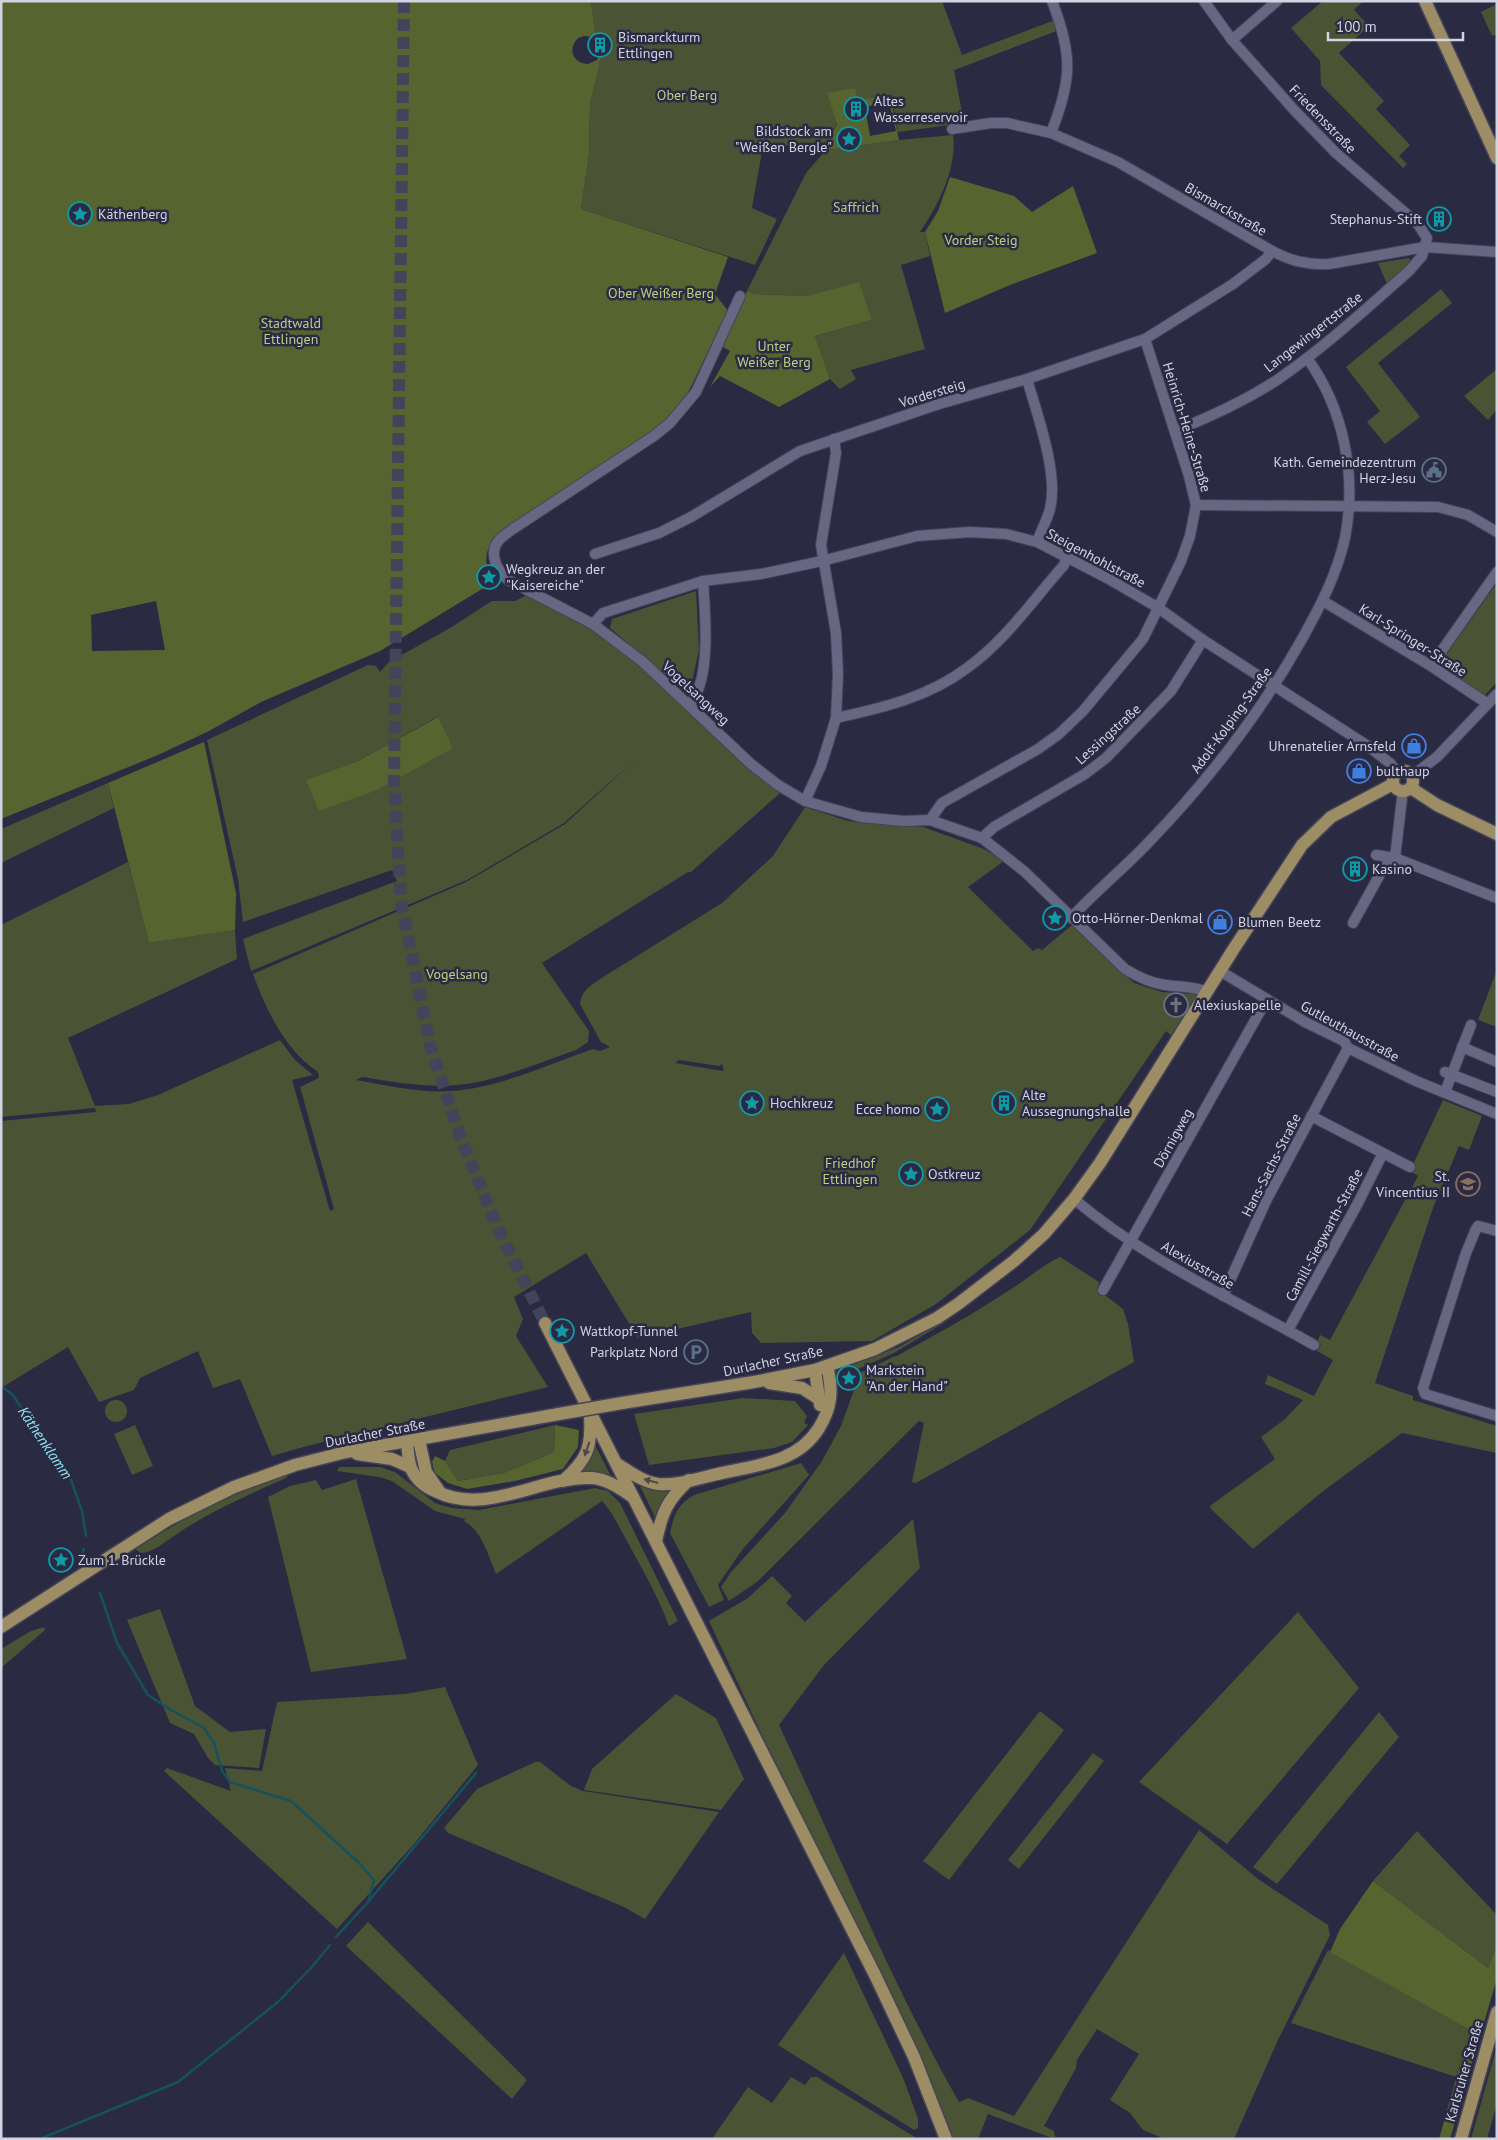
<svg xmlns="http://www.w3.org/2000/svg" width="1498" height="2140" font-family="'PT Sans',sans-serif">
<style>
.green{fill:#4a5333;fill-rule:evenodd}
.forest{fill:#56642f;fill-rule:evenodd}
.lines{fill:none;stroke-linecap:round;stroke-linejoin:round}
.stream{stroke:#14525d;stroke-width:2.5}
.major-tunnel{stroke:#44435b;stroke-width:12;stroke-dasharray:12 6;stroke-linecap:butt}
.minor-casing{stroke:#454459;stroke-width:12}
.major-casing{stroke:#454459;stroke-width:15}
.minor{stroke:#676784;stroke-width:10}
.major{stroke:#9d8d65;stroke-width:12}
.major-bridge-casing{stroke:#454459;stroke-width:15;stroke-linecap:butt}
.major-bridge{stroke:#9d8d65;stroke-width:12}
.oneway{fill:#4d484d}
.labels{text-anchor:middle;stroke-width:5;stroke-linejoin:round;paint-order:stroke}
.poi-label{font-size:14px;fill:#d2d3e3;stroke:#2b2a43;text-anchor:start}
.park-label{font-size:14px;fill:#b9d180;stroke:#2b2a43}
.street-label{font-size:14px;fill:#d2d3e3;stroke:#2b2a43}
.water-label{font-size:15px;font-style:italic;fill:#91e7f9;stroke:#2b2a43}
</style>
<rect width="100%" height="100%" fill="#2b2a43"/>
<g class="green">
<path d="M591,1H942L962,55L1055,20L1059,30L952,71L954,70L964,123L898,132L891,94L858,102L854,88L826,145L763,146L752,208L777,219L755,265L581,209L589,154L590,104L599,68L601,51L610,47L605,37L596,40Z"/>
<path d="M1323,1H1363L1354,10L1369,26L1339,53L1384,101L1376,109L1410,145L1399,156L1407,164L1403,168L1321,85L1320,61L1291,28Z"/>
<path d="M1497,4V34L1492,36L1481,12Z"/>
<path d="M953,135C958,167 937,208 920,232H925L930,256L901,265L925,349L851,370L856,379L840,389L830,379L815,336L872,320L859,283L807,296L754,294L747,291L806,173L826,150L899,140Z"/>
<path d="M1409,258L1411,263L1387,284L1378,263Z"/>
<path d="M1441,289L1452,303L1378,363L1420,417L1385,444L1367,422L1380,411L1346,367Z"/>
<path d="M1497,369V409L1488,420L1464,396Z"/>
<path d="M1497,583V682L1484,696L1438,666Z"/>
<path d="M696,591L699,650L689,695L610,628L612,619Z"/>
<path d="M527,595C557,612 591,627 619,648C676,693 722,750 780,793L691,872H688L542,963L589,1031L588,1042L576,1050C538,1063 498,1081 458,1085C427,1088 393,1082 362,1077L356,1080C390,1086 427,1095 462,1090C504,1085 553,1063 593,1049L600,1051L610,1047L601,1042L580,1004C581,991 590,986 600,979L722,903L773,856L805,807L848,821L923,827L984,849L1004,861L968,887L1033,951L1038,948L1042,950L1072,925L1134,983L1162,992L1195,994L1196,998L1173,1037L1166,1031L1030,1230L936,1304L872,1341L761,1343L752,1333L751,1312L638,1338L586,1253L514,1297L523,1319L516,1336L548,1387L307,1446L272,1456L240,1379L213,1388L198,1351L140,1378L134,1390L99,1402L68,1347L1,1388V1121L96,1112L95,1108L1,1117V925L128,862L149,943L235,930L237,959L68,1038L95,1106L129,1104L158,1095L280,1040L295,1060L313,1075L292,1080L330,1211L334,1209L300,1087L319,1078L318,1072C285,1050 266,1010 253,974L466,882L565,824L637,758L564,823L467,880L251,971L243,939L397,881L392,870L243,922L238,879L207,740L368,665L376,666L380,672L389,662L450,628L492,601H515ZM437,717L453,748L307,780L358,761ZM679,1060L719,1066L722,1064L724,1070L723,1071L675,1063Z"/>
<path d="M108,783L114,808L1,863V829Z"/>
<path d="M1497,970V1027L1478,1020Z"/>
<path d="M1443,1100L1482,1116L1469,1150L1459,1146L1433,1208L1375,1383L1413,1396V1400L1497,1426V1453L1402,1433L1322,1492L1253,1549L1210,1508L1211,1505L1275,1459L1261,1437L1285,1419L1303,1400L1265,1384L1268,1375L1314,1396L1333,1360L1317,1351L1321,1344L1317,1342L1320,1335L1330,1340L1418,1176L1410,1171Z"/>
<path d="M1060,1257L1099,1282L1097,1289L1123,1309L1128,1324L1134,1362L916,1483L912,1482L924,1423L919,1421L757,1582L729,1601L721,1587L731,1572L785,1513L822,1461L841,1426L860,1373L895,1356V1357C933,1336 972,1315 1008,1291C1026,1280 1041,1266 1060,1257Z"/>
<path d="M947,1321L894,1353L847,1374L840,1381L836,1390L835,1378L842,1369L899,1347L941,1323Z"/>
<path d="M743,1398L795,1401L807,1416L804,1423L808,1425L792,1442L774,1448L649,1465L634,1414Z"/>
<circle cx="116" cy="1411" r="11"/>
<path d="M135,1425L153,1466L132,1475L114,1434Z"/>
<path d="M555,1425L554,1452L504,1473L458,1481L445,1461L450,1450Z"/>
<path d="M594,1445H595L612,1478L579,1475Z"/>
<path d="M801,1463L809,1475L742,1550L718,1585L724,1600L709,1607L670,1533C674,1514 678,1504 694,1495Z"/>
<path d="M339,1467H380L395,1472L435,1503L452,1508L479,1510L595,1488L608,1491L620,1503L678,1621L669,1626C658,1596 642,1569 627,1541C619,1527 613,1513 602,1501L496,1574C488,1555 482,1531 464,1521L465,1519L435,1511L392,1481L379,1477L337,1471Z"/>
<path d="M289,1474L286,1478C248,1495 208,1512 174,1536C163,1543 153,1553 140,1553L136,1549C184,1517 234,1491 289,1474Z"/>
<path d="M356,1479L407,1659L311,1672L268,1497L290,1486L316,1480L322,1490Z"/>
<path d="M639,1484L675,1487L664,1499L657,1516L655,1517Z"/>
<path d="M913,1519L920,1568L824,1665L779,1725C838,1851 890,1981 959,2102L968,2098L1014,2116L1199,1830L1258,1879L1328,1925L1330,1935L1278,2040L1234,2139H1165L1143,2130L1130,2113L1110,2100L1139,2054L1097,2029L1077,2060L1076,2068L1044,2126L1054,2131L1055,2139L988,2114L978,2139H953L909,2030L761,1733L709,1621L748,1598L772,1576L792,1596L786,1603L805,1622Z"/>
<path d="M160,1609L195,1706L230,1732L266,1729L259,1768L215,1765L208,1758L194,1734L170,1723L127,1620Z"/>
<path d="M1298,1612L1359,1688L1227,1844L1139,1782Z"/>
<path d="M44,1627L45,1630L1,1668V1649L31,1631Z"/>
<path d="M445,1687L478,1765L414,1844L337,1929L164,1771L167,1768L231,1791L225,1768L262,1771L277,1702L405,1694Z"/>
<path d="M676,1694L716,1718L744,1779L721,1810L584,1790L592,1769Z"/>
<path d="M1040,1711L1064,1730L949,1880L923,1861Z"/>
<path d="M1379,1712L1399,1737L1277,1884L1253,1867Z"/>
<path d="M1093,1753L1104,1761L1019,1869L1008,1860Z"/>
<path d="M535,1762H540L571,1786L583,1791L719,1812L645,1919L624,1907L448,1833L444,1828L477,1789Z"/>
<path d="M1417,1831L1497,1915V1944L1488,1968L1373,1881Z"/>
<path d="M368,1922L527,2080L512,2099L346,1946Z"/>
<path d="M1328,1950L1470,2030L1456,2077L1291,2023Z"/>
<path d="M844,1953L904,2080L918,2119V2128L914,2130L778,2045Z"/>
<path d="M1497,2046V2103L1487,2139H1471Z"/>
<path d="M791,2077L805,2085L811,2077H817L918,2139H712L748,2087L772,2103Z"/>
</g>
<g class="forest">
<path d="M1,1H591L596,40C574,24 560,62 588,64L597,60L601,51L599,68L590,104L589,154L581,209L728,257L715,294L728,311L682,405L659,427L506,527C492,542 484,547 487,568C488,574 488,578 492,583L380,651L261,702L209,731L158,755L1,819ZM156,601L165,650L92,651L91,615Z"/>
<path d="M855,88L858,101L890,94L899,140L826,150V145L837,124L827,93ZM889,102L896,131L870,136L865,107Z"/>
<path d="M950,177L1014,196L1032,212L1073,186L1097,253L1010,285L945,313L925,232L938,211Z"/>
<path d="M859,282L872,320L815,336L830,379L779,407L720,376L710,387L730,351L723,347L747,291L754,294L807,296Z"/>
<path d="M438,717L453,748L377,790L319,811L306,780L358,761Z"/>
<path d="M204,742L236,893L235,930L149,943L108,783Z"/>
<path d="M555,1425L579,1430L578,1447L563,1469L515,1481L467,1489L448,1483L435,1473L432,1462L435,1456L445,1461L458,1481L504,1473L554,1452Z"/>
<path d="M1373,1881L1488,1968L1497,1944V1978L1450,2139H1439L1470,2030L1330,1952L1340,1929Z"/>
</g>
<g class="lines">
<g class="stream">
<path d="M1,1386L12,1394L71,1480L82,1511L86,1536"/>
<path d="M81,1557L84,1549"/>
<path d="M100,1593L117,1643L148,1695L171,1710L204,1728L214,1743L222,1771L230,1782L291,1801L359,1863L374,1880L368,1902"/>
<path d="M336,1937L368,1902L476,1773"/>
<path d="M40,2139L178,2082L278,2002L311,1968L330,1945"/>
</g>
<path class="major-tunnel" d="M404,1L394,781L401,902L430,1045L458,1130L497,1227L545,1323"/>
<g class="minor-casing">
<g id="minor">
<path d="M1232,40L1277,1"/>
<path d="M952,129L991,123H1007L1051,133L1118,162L1272,251C1291,261 1307,265 1329,264L1425,247L1497,252"/>
<path d="M1051,133C1072,80 1073,55 1052,1"/>
<path d="M740,296L696,392L670,423L654,436L516,527C510,531 504,535 499,540C488,553 497,571 508,580L593,624L643,662L751,764L778,785L805,801L861,817L904,821L930,820L982,838L1025,872L1125,969C1138,977 1150,983 1165,985C1179,987 1194,986 1207,992"/>
<path d="M1027,379C1037,414 1059,474 1050,509C1047,520 1041,531 1037,542"/>
<path d="M1175,431C1210,417 1245,401 1277,380C1324,348 1367,308 1409,271L1422,256L1427,238L1417,223L1336,153L1295,111L1232,40L1204,1"/>
<path d="M1196,505L1438,507L1468,515L1497,532"/>
<path d="M595,554L659,533L691,517L800,451L939,404L1027,379L1145,339L1233,284L1266,259L1272,251"/>
<path d="M1323,601L1431,666L1488,704"/>
<path d="M593,624L603,613L703,581L761,574L822,561L917,536L970,532L1006,534L1037,542L1107,578L1157,607L1203,640L1368,746L1391,764L1397,773"/>
<path d="M1431,666L1497,572"/>
<path d="M689,704C712,683 705,611 703,581"/>
<path d="M836,718C882,708 929,697 967,668C1005,641 1033,600 1064,565L1067,557"/>
<path d="M1412,776L1437,757L1497,694"/>
<path d="M805,801L821,766L836,718L838,674L836,633L821,545L836,453L834,439"/>
<path d="M930,820L942,803L1038,749L1059,734L1083,711L1143,639L1181,561L1190,536L1196,505L1189,476L1145,339"/>
<path d="M982,838L994,827L1085,774L1106,758L1171,691L1203,640"/>
<path d="M1376,855L1395,858L1402,798"/>
<path d="M1071,918C1095,892 1123,869 1147,844C1207,782 1260,714 1302,639C1320,607 1337,574 1345,538C1357,476 1344,409 1307,358"/>
<path d="M1353,923L1384,867L1395,858L1497,898"/>
<path d="M1220,971L1305,1022L1344,1041L1348,1048L1416,1081L1497,1114"/>
<path d="M1462,1047L1497,1062"/>
<path d="M1445,1072L1497,1092"/>
<path d="M1445,1092L1471,1025"/>
<path d="M1311,1116L1410,1167"/>
<path d="M1074,1199C1146,1260 1233,1299 1314,1345"/>
<path d="M1497,1231L1478,1226L1476,1229L1466,1253L1423,1388L1425,1394L1497,1416"/>
<path d="M1103,1290L1267,999"/>
<path d="M1223,1296L1266,1201L1348,1048"/>
<path d="M1288,1330L1358,1203L1383,1153"/>
</g>
</g>
<g class="major-casing">
<g id="major">
<path d="M1425,1L1497,158"/>
<circle cx="1403" cy="781" r="10"/>
<path d="M1411,788L1437,805L1497,834"/>
<path d="M545,1323L875,1975L914,2057L946,2139"/>
<path d="M815,1370L820,1405"/>
<path d="M769,1383L802,1388L819,1399"/>
<path d="M622,1403L754,1382L815,1370L875,1349L937,1318L958,1304L1014,1261L1044,1234L1074,1199L1100,1163L1233,950L1302,845L1331,817L1393,784"/>
<path d="M419,1440L426,1472L439,1491"/>
<path d="M407,1442C408,1450 408,1460 411,1468C415,1479 425,1487 435,1491C488,1517 538,1476 592,1478C607,1479 621,1489 633,1497"/>
<path d="M357,1454L392,1459L410,1467"/>
<path d="M617,1464C630,1472 643,1482 658,1484C679,1486 702,1477 722,1473C759,1465 798,1462 819,1428C832,1407 833,1390 827,1366"/>
<path d="M563,1481C588,1459 592,1447 590,1415"/>
<path d="M656,1541C662,1513 667,1500 689,1480"/>
<path d="M1,1627L169,1519L234,1487L295,1465L346,1452L559,1414"/>
<path d="M1461,2139L1497,2012"/>
</g>
</g>
<use href="#minor" class="minor"/>
<use href="#major" class="major"/>
<g class="major-bridge-casing">
<path id="major-bridge" d="M559,1414L622,1403"/>
</g>
<use href="#major-bridge" class="major-bridge"/>
</g>
<defs><path id="oneway-solid" d="M-6-.8H1V-3.2L6.5 0L1 3.2V.8H-6Z" transform="scale(1.25)"/></defs>
<g class="oneway">
<use href="#oneway-solid" transform="translate(587 1449) rotate(109)"/>
<use href="#oneway-solid" transform="translate(651 1481) rotate(-165)"/>
</g>
<defs>
<g id="building-ring" transform="scale(1.25)"><circle r="9.5" fill="#2b2a43" stroke="#0f9aa8" stroke-width="1.5"/><path d="M-4-6H4V6H1V3H-1V6H-4ZM-2.5-4.3h1.7v1.8h-1.7ZM.8-4.3h1.7v1.8H.8ZM-2.5-1h1.7V.8h-1.7ZM.8-1h1.7V.8H.8Z" fill="#0f9aa8"/></g>
<g id="sight-ring" transform="scale(1.25)"><circle r="9.5" fill="#2b2a43" stroke="#0f9aa8" stroke-width="1.5"/><path d="M0-6L1.8-2.2L6-1.7L2.9 1.2L3.7 5.4L0 3.3L-3.7 5.4L-2.9 1.2L-6-1.7L-1.8-2.2Z" fill="#0f9aa8"/></g>
<g id="civic-ring" transform="scale(1.25)"><circle r="9.5" fill="#2b2a43" stroke="#5c6f8a" stroke-width="1.5"/><path d="M-.6-6.5H3V-4.5H.6V-3L4-1V1h2V6H-6V1h2V-1L-.6-3ZM-1.2 2.5V6h2.4V2.5Z" fill="#5c6f8a"/></g>
<g id="shop-ring" transform="scale(1.25)"><circle r="9.5" fill="#2b2a43" stroke="#3f7fe0" stroke-width="1.5"/><path d="M-5-2.5h2.3a2.7 3.5 0 0 1 5.4 0H5L5.5 6h-11ZM-1.5-2.5h3a1.5 2.3 0 0 0-3 0Z" fill="#3f7fe0"/></g>
<g id="church-ring" transform="scale(1.25)"><circle r="9.5" fill="#2b2a43" stroke="#6b7280" stroke-width="1.5"/><path d="M-1.2-6h2.4v3.5h3.3v2.4h-3.3V6h-2.4V-.1h-3.3v-2.4h3.3Z" fill="#6b7280"/></g>
<g id="school-ring" transform="scale(1.25)"><circle r="9.5" fill="#2b2a43" stroke="#8d6e63" stroke-width="1.5"/><path d="M0-5L7-2L0 1L-7-2ZM-4 1L0 2.5L4 1V4Q0 6-4 4Z" fill="#8d6e63"/></g>
<g id="parking-ring" transform="scale(1.25)"><circle r="9.5" fill="#2b2a43" stroke="#5c6f8a" stroke-width="1.5"/><path d="M-3.5-5.5H1a3.5 3.5 0 0 1 0 7H-1V5.5H-3.5ZM-1-3.4V-.6H.8a1.4 1.4 0 0 0 0-2.8Z" fill="#5c6f8a"/></g>
</defs>
<g fill-rule="evenodd">
<use href="#building-ring" x="600" y="45"/>
<use href="#building-ring" x="856" y="109"/>
<use href="#sight-ring" x="849" y="139"/>
<use href="#sight-ring" x="80" y="214"/>
<use href="#building-ring" x="1439" y="219"/>
<use href="#civic-ring" x="1434" y="470"/>
<use href="#sight-ring" x="489" y="577"/>
<use href="#shop-ring" x="1414" y="746"/>
<use href="#shop-ring" x="1359" y="771"/>
<use href="#building-ring" x="1355" y="869"/>
<use href="#sight-ring" x="1055" y="918"/>
<use href="#shop-ring" x="1220" y="922"/>
<use href="#church-ring" x="1176" y="1005"/>
<use href="#sight-ring" x="752" y="1103"/>
<use href="#building-ring" x="1004" y="1103"/>
<use href="#sight-ring" x="937" y="1109"/>
<use href="#sight-ring" x="911" y="1174"/>
<use href="#school-ring" x="1468" y="1184"/>
<use href="#sight-ring" x="562" y="1331"/>
<use href="#parking-ring" x="696" y="1352"/>
<use href="#sight-ring" x="849" y="1378"/>
<use href="#sight-ring" x="61" y="1560"/>
</g>
<g class="labels">
<g class="poi-label">
<text x="618" y="42">Bismarckturm<tspan x="618" dy="16">Ettlingen</tspan></text>
<text x="874" y="106">Altes<tspan x="874" dy="16">Wasserreservoir</tspan></text>
<text x="832" y="136" text-anchor="end">Bildstock am<tspan x="832" dy="16">"Weißen Bergle"</tspan></text>
<text x="98" y="219">Käthenberg</text>
<text x="1422" y="224" text-anchor="end">Stephanus-Stift</text>
<text x="1416" y="467" text-anchor="end">Kath. Gemeindezentrum<tspan x="1416" dy="16">Herz-Jesu</tspan></text>
<text x="506" y="574">Wegkreuz an der<tspan x="506" dy="16">"Kaisereiche"</tspan></text>
<text x="1396" y="751" text-anchor="end">Uhrenatelier Arnsfeld</text>
<text x="1376" y="776">bulthaup</text>
<text x="1372" y="874">Kasino</text>
<text x="1072" y="923">Otto-Hörner-Denkmal</text>
<text x="1238" y="927">Blumen Beetz</text>
<text x="1194" y="1010">Alexiuskapelle</text>
<text x="1022" y="1100">Alte<tspan x="1022" dy="16">Aussegnungshalle</tspan></text>
<text x="770" y="1108">Hochkreuz</text>
<text x="920" y="1114" text-anchor="end">Ecce homo</text>
<text x="928" y="1179">Ostkreuz</text>
<text x="1450" y="1181" text-anchor="end">St.<tspan x="1450" dy="16">Vincentius II</tspan></text>
<text x="580" y="1336">Wattkopf-Tunnel</text>
<text x="678" y="1357" text-anchor="end">Parkplatz Nord</text>
<text x="866" y="1375">Markstein<tspan x="866" dy="16">"An der Hand"</tspan></text>
<text x="78" y="1565">Zum 1. Brückle</text>
</g>
<g class="park-label">
<text x="687" y="100">Ober Berg</text>
<text x="856" y="212">Saffrich</text>
<text x="981" y="245">Vorder Steig</text>
<text x="661" y="298">Ober Weißer Berg</text>
<text x="291" y="328">Stadtwald<tspan x="291" dy="16">Ettlingen</tspan></text>
<text x="774" y="351">Unter<tspan x="774" dy="16">Weißer Berg</tspan></text>
<text x="457" y="979">Vogelsang</text>
<text x="850" y="1168">Friedhof<tspan x="850" dy="16">Ettlingen</tspan></text>
</g>
<g class="street-label">
<text transform="translate(1323 119) rotate(46)" y="5">Friedensstraße</text>
<text transform="translate(1226 209) rotate(30)" y="5">Bismarckstraße</text>
<text transform="translate(1313 332) rotate(-38)" y="5">Langewingertstraße</text>
<text transform="translate(932 393) rotate(-17)" y="5">Vordersteig</text>
<text transform="translate(1187 427) rotate(73)" y="5">Heinrich-Heine-Straße</text>
<text transform="translate(1096 558) rotate(28)" y="5">Steigenhohlstraße</text>
<text transform="translate(1413 640) rotate(32)" y="5">Karl-Springer-Straße</text>
<text transform="translate(696 693) rotate(43)" y="5">Vogelsangweg</text>
<text transform="translate(1231 720) rotate(-54)" y="5">Adolf-Kolping-Straße</text>
<text transform="translate(1108 734) rotate(-42)" y="5">Lessingstraße</text>
<text transform="translate(1350 1031) rotate(29)" y="5">Gutleuthausstraße</text>
<text transform="translate(1173 1138) rotate(-61)" y="5">Dörnigweg</text>
<text transform="translate(1271 1165) rotate(-63)" y="5">Hans-Sachs-Straße</text>
<text transform="translate(1324 1235) rotate(-62)" y="5">Camill-Siegwarth-Straße</text>
<text transform="translate(1198 1265) rotate(30)" y="5">Alexiusstraße</text>
<text transform="translate(773 1361) rotate(-12)" y="5">Durlacher Straße</text>
<text transform="translate(375 1433) rotate(-11)" y="5">Durlacher Straße</text>
<text transform="translate(1464 2071) rotate(-74)" y="5">Karlsruher Straße</text>
</g>
<g class="water-label">
<text transform="translate(45 1443) rotate(56)" y="5">Käthenklamm</text>
</g>
</g>
<rect width="1498" height="2140" fill="none" stroke="#d2d3e3" stroke-width="5"/>
<path d="M1328 32v8h135v-8" fill="none" stroke="#d2d3e3" stroke-width="2.5"/>
<text x="1336" y="32" font-size="15" fill="#d2d3e3" stroke="#2b2a43" stroke-width="4" paint-order="stroke">100 m</text>
</svg>
